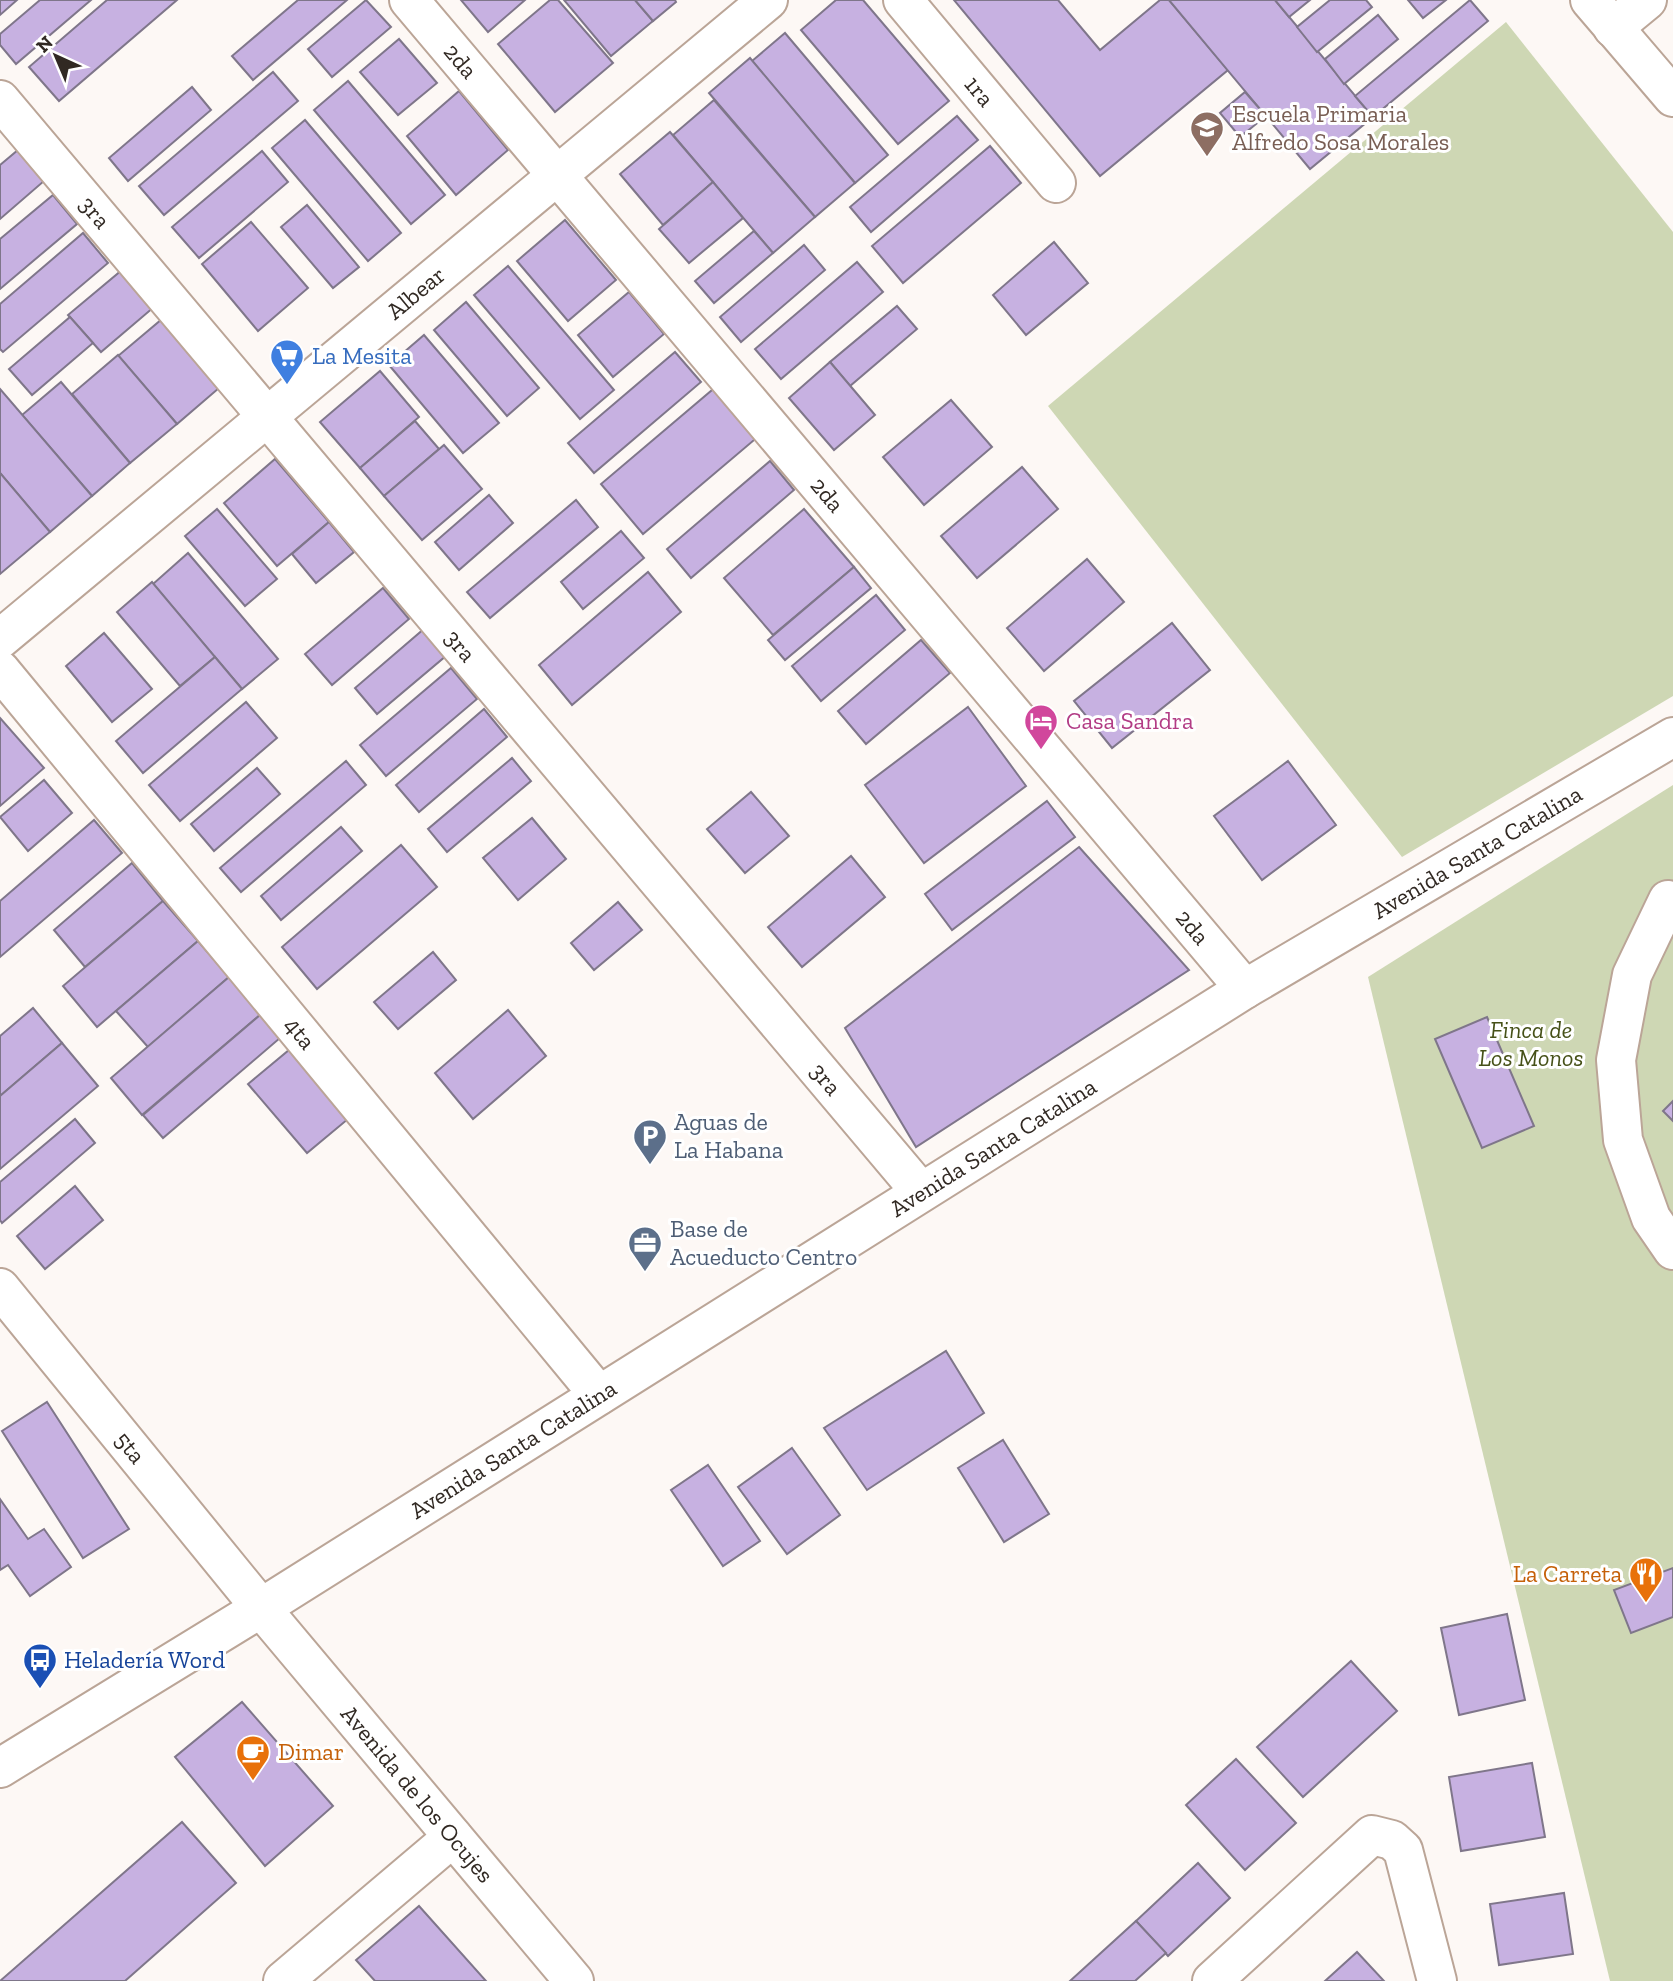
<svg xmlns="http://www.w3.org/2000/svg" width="1673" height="1981" font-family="'Zilla Slab',serif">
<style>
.green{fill:#ced7b4}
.building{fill:#c7b1e1;stroke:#7f768a;stroke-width:2}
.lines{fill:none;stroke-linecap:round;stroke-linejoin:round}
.minor-casing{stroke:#bba597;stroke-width:42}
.major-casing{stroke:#bba597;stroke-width:42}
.minor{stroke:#fff;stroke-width:38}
.major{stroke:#fff;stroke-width:38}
.labels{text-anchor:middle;stroke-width:6;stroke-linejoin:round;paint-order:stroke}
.street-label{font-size:24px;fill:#312923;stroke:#fff}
.education-label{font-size:24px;fill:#785e54;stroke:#fff;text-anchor:start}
.shop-label{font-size:24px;fill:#366cbe;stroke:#fff;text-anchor:start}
.hotel-label{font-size:24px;fill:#b23c85;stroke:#fff;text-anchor:start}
.park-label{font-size:24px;font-style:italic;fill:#465118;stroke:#fff}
.service-label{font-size:24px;fill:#4e5e75;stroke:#fff;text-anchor:start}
.food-label{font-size:24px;fill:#c56008;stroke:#fff;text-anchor:end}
.transit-label{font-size:24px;fill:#164399;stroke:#fff;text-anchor:start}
</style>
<rect width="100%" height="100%" fill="#fdf8f5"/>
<g class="green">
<path d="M1506,22L1673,232V696L1402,857L1048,406Z"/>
<path d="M1673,785V1981H1610L1368,977Z"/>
</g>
<g class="building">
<path d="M0,0H17L0,15Z"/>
<path d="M40,0H91L16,64L0,45V34Z"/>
<path d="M107,0H177L59,101L29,67Z"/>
<path d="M298,0H347L253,80L232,56Z"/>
<path d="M366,0L391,27L332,77L308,49Z"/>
<path d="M461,0H525L488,32Z"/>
<path d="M550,0H558L613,63L555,112L498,44Z"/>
<path d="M564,0H635L653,21L611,56Z"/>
<path d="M635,0H675L676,2L653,21Z"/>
<path d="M836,0H863L949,101L898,144L801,30Z"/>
<path d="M954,0H1058L1100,50L1160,0H1169L1228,70L1100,176Z"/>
<path d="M1169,0H1275L1373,117L1310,169Z"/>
<path d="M1275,0H1310L1289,17Z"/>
<path d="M1330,0H1366L1372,7L1317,52L1297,27Z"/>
<path d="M1408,0H1446L1423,18Z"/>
<path d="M1470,0L1488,21L1373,117L1355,96Z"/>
<path d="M1378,15L1398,39L1344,84L1325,59Z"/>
<path d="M785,33L888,155L855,183L752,61Z"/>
<path d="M399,39L437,83L398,115L360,72Z"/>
<path d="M750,58L855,183L815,217L709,93Z"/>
<path d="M273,72L298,101L164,215L139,186Z"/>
<path d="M348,81L445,195L411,224L314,110Z"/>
<path d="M192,87L211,110L128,181L109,158Z"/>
<path d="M459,91L508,150L456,195L407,136Z"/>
<path d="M1245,92L1266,116L1240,137L1220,113Z"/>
<path d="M714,100L815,217L773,253L673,135Z"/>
<path d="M957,116L978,140L871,232L850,207Z"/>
<path d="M305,120L401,233L368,261L272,148Z"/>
<path d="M670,132L713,182L663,225L620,174Z"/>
<path d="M990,146L1021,183L903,283L872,246Z"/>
<path d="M18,150L44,181L0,219V165Z"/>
<path d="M262,151L288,182L199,258L172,227Z"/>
<path d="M713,182L743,218L689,263L659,229Z"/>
<path d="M53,195L77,224L0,289V239Z"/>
<path d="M307,205L359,267L333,288L281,227Z"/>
<path d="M565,220L616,280L568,321L517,261Z"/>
<path d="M251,222L308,288L258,331L202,264Z"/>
<path d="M754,231L773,253L714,303L695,281Z"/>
<path d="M83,233L108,263L3,352L0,349V304Z"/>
<path d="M1054,242L1088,283L1026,335L993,295Z"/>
<path d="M804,245L825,270L741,342L720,317Z"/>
<path d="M857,262L883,292L781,379L755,349Z"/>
<path d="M508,266L614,390L580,419L474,295Z"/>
<path d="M122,270L154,307L101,352L68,315Z"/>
<path d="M629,292L664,334L613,377L578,335Z"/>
<path d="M466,302L539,388L507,416L434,330Z"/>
<path d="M897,306L917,329L850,386L830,362Z"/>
<path d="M168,314L226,382L177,424L118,356Z"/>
<path d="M70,317L93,343L32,395L9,369Z"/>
<path d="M424,335L499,423L463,453L389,365Z"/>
<path d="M675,352L701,382L594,473L568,443Z"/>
<path d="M118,355L177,424L130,463L72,394Z"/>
<path d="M830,362L875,415L834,450L789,398Z"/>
<path d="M380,371L419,417L360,468L320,422Z"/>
<path d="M61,382L130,463L92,496L22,415Z"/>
<path d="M718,385L760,435L643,534L601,484Z"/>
<path d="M0,389L92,496L50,532L0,473Z"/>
<path d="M951,400L992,447L924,505L883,457Z"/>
<path d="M415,421L439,449L384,496L360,468Z"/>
<path d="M444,445L482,489L422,540L384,496Z"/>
<path d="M275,459L329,522L277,566L224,503Z"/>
<path d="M770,461L794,490L691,578L667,549Z"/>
<path d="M1022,467L1058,509L977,578L941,536Z"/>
<path d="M0,473L50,532L0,574Z"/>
<path d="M489,495L513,523L459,570L435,542Z"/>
<path d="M576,500L598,527L490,618L467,592Z"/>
<path d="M217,509L277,579L245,606L185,536Z"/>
<path d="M804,509L854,567L773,635L724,578Z"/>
<path d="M329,522L354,552L316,583L292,554Z"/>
<path d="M621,531L644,558L583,609L561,582Z"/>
<path d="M188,553L278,659L242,689L153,584Z"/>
<path d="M1087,559L1124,602L1044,671L1007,628Z"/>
<path d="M854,567L871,588L785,660L768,640Z"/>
<path d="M648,572L681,612L572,705L539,665Z"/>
<path d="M152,582L215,657L180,686L117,612Z"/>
<path d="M383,588L409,619L332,685L305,654Z"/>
<path d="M876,595L905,630L821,701L792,666Z"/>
<path d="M1172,623L1210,670L1112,748L1074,701Z"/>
<path d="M425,628L447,655L377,714L355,688Z"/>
<path d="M104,633L152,689L112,722L66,666Z"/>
<path d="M921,640L950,673L866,744L838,711Z"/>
<path d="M215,657L242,689L143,773L116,741Z"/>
<path d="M451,668L477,699L386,776L360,745Z"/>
<path d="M246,702L277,738L180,821L149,785Z"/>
<path d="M968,707L1026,786L924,863L865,785Z"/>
<path d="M484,709L507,737L419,812L396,785Z"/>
<path d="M0,718L44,768L0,806Z"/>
<path d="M512,758L531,781L447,852L428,829Z"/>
<path d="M346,761L366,785L241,892L220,868Z"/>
<path d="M1288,761L1336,825L1262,880L1214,816Z"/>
<path d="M257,768L280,794L214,851L191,824Z"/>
<path d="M44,780L72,813L28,851L0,817Z"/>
<path d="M751,792L789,836L745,873L707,829Z"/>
<path d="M1047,801L1075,837L952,930L925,894Z"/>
<path d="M532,818L566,859L518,900L483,858Z"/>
<path d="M94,820L122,853L0,957V901Z"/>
<path d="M341,827L362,851L281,920L261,896Z"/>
<path d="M401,845L437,887L317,989L282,947Z"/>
<path d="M1079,847L1189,970L916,1147L845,1028Z"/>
<path d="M851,856L885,897L802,967L768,927Z"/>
<path d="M132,863L163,901L85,967L54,930Z"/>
<path d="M163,901L198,941L97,1027L63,986Z"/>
<path d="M618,902L642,930L594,970L571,943Z"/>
<path d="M198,941L229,977L148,1047L116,1011Z"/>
<path d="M433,952L456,980L398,1029L374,1002Z"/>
<path d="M229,977L260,1015L142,1115L111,1078Z"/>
<path d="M33,1008L62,1043L0,1096V1036Z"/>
<path d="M508,1010L546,1056L473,1119L435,1073Z"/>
<path d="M260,1015L280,1038L163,1138L143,1115Z"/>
<path d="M1487,1017L1534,1126L1482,1148L1435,1039Z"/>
<path d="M62,1043L98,1086L0,1169V1096Z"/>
<path d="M289,1050L348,1119L307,1153L248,1084Z"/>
<path d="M1673,1101V1121L1663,1111Z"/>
<path d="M75,1119L95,1143L2,1223L0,1220V1182Z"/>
<path d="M75,1186L103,1220L45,1269L17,1236Z"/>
<path d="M946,1351L984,1413L867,1490L824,1428Z"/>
<path d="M47,1402L129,1529L83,1558L2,1431Z"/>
<path d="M1003,1440L1049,1514L1004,1542L958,1468Z"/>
<path d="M792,1448L840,1515L787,1554L738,1487Z"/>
<path d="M708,1465L760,1541L723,1566L671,1490Z"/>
<path d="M0,1499L28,1539L44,1529L71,1567L30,1596L8,1565L0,1570Z"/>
<path d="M1673,1568V1617L1631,1633L1614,1590Z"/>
<path d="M1507,1614L1525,1700L1459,1715L1441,1628Z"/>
<path d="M1351,1661L1397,1711L1303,1797L1257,1747Z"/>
<path d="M242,1702L333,1806L265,1866L175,1757Z"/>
<path d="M1236,1759L1296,1823L1245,1870L1186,1805Z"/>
<path d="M1532,1763L1545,1837L1461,1851L1449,1777Z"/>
<path d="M182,1822L236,1883L125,1981H0Z"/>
<path d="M1198,1863L1230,1898L1168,1956L1136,1921Z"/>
<path d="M1564,1893L1573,1954L1499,1965L1490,1904Z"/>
<path d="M419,1906L486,1981H375L356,1960Z"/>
<path d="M1136,1921L1166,1953L1135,1981H1070Z"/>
<path d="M1357,1952L1384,1981H1325Z"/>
</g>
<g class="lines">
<g class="minor-casing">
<g id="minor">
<path id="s1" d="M409,0L1245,989"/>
<path id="s2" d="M903,0L1056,183"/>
<path d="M1590,0L1673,97"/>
<path d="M1613,28L1647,0"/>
<path id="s3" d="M0,100L921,1192"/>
<path id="s4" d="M0,639L768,0"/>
<path id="s5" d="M0,670L599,1395"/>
<path d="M1668,900L1632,975L1616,1060L1623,1140L1651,1218L1673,1250"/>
<path id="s6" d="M0,1288L261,1608L574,1981"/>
<path d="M283,1981L453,1837"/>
<path d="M1212,1981L1372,1835L1392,1840L1403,1850L1437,1981"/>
</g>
</g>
<g class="major-casing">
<g id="major">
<path id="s7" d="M0,1768L261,1608L1245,989L1673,737"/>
</g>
</g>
<use href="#minor" class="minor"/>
<use href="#major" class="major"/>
</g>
<defs>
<g id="school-pin" transform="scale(1.75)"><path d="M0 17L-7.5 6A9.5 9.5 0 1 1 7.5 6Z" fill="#8d6e63" stroke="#fff"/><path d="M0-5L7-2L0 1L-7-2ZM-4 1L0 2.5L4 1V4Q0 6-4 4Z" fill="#fff"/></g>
<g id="supermarket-pin" transform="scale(1.75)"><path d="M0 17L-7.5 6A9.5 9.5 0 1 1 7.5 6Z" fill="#3f7fe0" stroke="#fff"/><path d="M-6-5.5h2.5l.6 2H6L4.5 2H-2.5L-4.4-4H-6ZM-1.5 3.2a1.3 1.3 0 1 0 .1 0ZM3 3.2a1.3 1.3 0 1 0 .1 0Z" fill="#fff"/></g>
<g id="hotel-pin" transform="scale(1.75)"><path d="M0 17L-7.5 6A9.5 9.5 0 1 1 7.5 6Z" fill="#d1479c" stroke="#fff"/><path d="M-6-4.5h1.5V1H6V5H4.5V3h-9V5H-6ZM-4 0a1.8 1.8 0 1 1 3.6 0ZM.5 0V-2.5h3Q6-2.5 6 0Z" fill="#fff"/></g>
<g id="parking-pin" transform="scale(1.75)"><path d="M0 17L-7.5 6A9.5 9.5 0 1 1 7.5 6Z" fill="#5c6f8a" stroke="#fff"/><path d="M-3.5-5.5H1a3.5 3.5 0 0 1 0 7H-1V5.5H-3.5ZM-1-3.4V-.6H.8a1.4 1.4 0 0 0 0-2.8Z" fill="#fff"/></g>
<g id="office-pin" transform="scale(1.75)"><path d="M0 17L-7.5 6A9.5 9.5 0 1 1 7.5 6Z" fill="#5c6f8a" stroke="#fff"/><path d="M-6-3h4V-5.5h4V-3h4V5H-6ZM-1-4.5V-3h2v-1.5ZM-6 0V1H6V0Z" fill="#fff"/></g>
<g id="restaurant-pin" transform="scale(1.75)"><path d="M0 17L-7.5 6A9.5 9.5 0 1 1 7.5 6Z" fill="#e8710a" stroke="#fff"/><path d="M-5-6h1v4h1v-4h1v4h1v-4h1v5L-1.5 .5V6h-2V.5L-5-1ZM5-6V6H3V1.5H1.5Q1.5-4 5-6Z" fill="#fff"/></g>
<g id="bus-pin" transform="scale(1.75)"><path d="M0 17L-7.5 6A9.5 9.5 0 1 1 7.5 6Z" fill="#1a4fb4" stroke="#fff"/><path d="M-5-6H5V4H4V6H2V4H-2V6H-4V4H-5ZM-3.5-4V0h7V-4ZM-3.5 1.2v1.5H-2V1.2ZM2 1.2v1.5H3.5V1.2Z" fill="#fff"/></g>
<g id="cafe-pin" transform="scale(1.75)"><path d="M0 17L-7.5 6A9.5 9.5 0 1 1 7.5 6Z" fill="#e8710a" stroke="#fff"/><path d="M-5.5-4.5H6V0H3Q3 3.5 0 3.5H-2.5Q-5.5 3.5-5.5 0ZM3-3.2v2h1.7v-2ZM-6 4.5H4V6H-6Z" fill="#fff"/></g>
</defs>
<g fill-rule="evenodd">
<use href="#school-pin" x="1207" y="128"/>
<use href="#supermarket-pin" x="287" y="356"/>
<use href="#hotel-pin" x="1041" y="721"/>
<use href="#parking-pin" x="650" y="1136"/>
<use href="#office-pin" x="645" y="1243"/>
<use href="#restaurant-pin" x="1646" y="1574"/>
<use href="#bus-pin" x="40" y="1660"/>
<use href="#cafe-pin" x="253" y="1752"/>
</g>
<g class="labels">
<g class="street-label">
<text dy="8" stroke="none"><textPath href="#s1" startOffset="80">2da</textPath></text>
<text dy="8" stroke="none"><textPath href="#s2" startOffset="119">1ra</textPath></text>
<text dy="8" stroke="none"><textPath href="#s3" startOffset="147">3ra</textPath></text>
<text dy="8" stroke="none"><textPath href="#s4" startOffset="541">Albear</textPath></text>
<text dy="8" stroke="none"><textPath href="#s1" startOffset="648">2da</textPath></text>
<text dy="8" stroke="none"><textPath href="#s3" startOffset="714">3ra</textPath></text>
<text dy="8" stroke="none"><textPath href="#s7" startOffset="1738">Avenida Santa Catalina</textPath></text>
<text dy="8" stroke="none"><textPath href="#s1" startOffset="1214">2da</textPath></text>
<text dy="8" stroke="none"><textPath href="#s5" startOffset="471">4ta</textPath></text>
<text dy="8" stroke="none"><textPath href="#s3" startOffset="1281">3ra</textPath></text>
<text dy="8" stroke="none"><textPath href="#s7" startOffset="1171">Avenida Santa Catalina</textPath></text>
<text dy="8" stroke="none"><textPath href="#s6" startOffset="206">5ta</textPath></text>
<text dy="8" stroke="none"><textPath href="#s7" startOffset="604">Avenida Santa Catalina</textPath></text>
<text dy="8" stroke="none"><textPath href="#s6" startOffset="656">Avenida de los Ocujes</textPath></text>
</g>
<g class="education-label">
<text x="1232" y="122">Escuela Primaria<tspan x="1232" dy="28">Alfredo Sosa Morales</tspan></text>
</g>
<g class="shop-label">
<text x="312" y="364">La Mesita</text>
</g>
<g class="hotel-label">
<text x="1066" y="729">Casa Sandra</text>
</g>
<g class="park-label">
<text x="1531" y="1038">Finca de<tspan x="1531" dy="28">Los Monos</tspan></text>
</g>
<g class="service-label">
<text x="674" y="1130">Aguas de<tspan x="674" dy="28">La Habana</tspan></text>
<text x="670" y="1237">Base de<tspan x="670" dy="28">Acueducto Centro</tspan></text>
</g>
<g class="food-label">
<text x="1622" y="1582">La Carreta</text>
<text x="278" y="1760" text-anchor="start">Dimar</text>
</g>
<g class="transit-label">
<text x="64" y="1668">Heladería Word</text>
</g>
</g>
<g transform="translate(56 56) rotate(316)" stroke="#ffffff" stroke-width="5" paint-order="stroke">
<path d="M0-5L12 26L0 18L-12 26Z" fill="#312923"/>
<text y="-10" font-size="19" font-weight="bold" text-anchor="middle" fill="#312923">N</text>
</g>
</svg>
